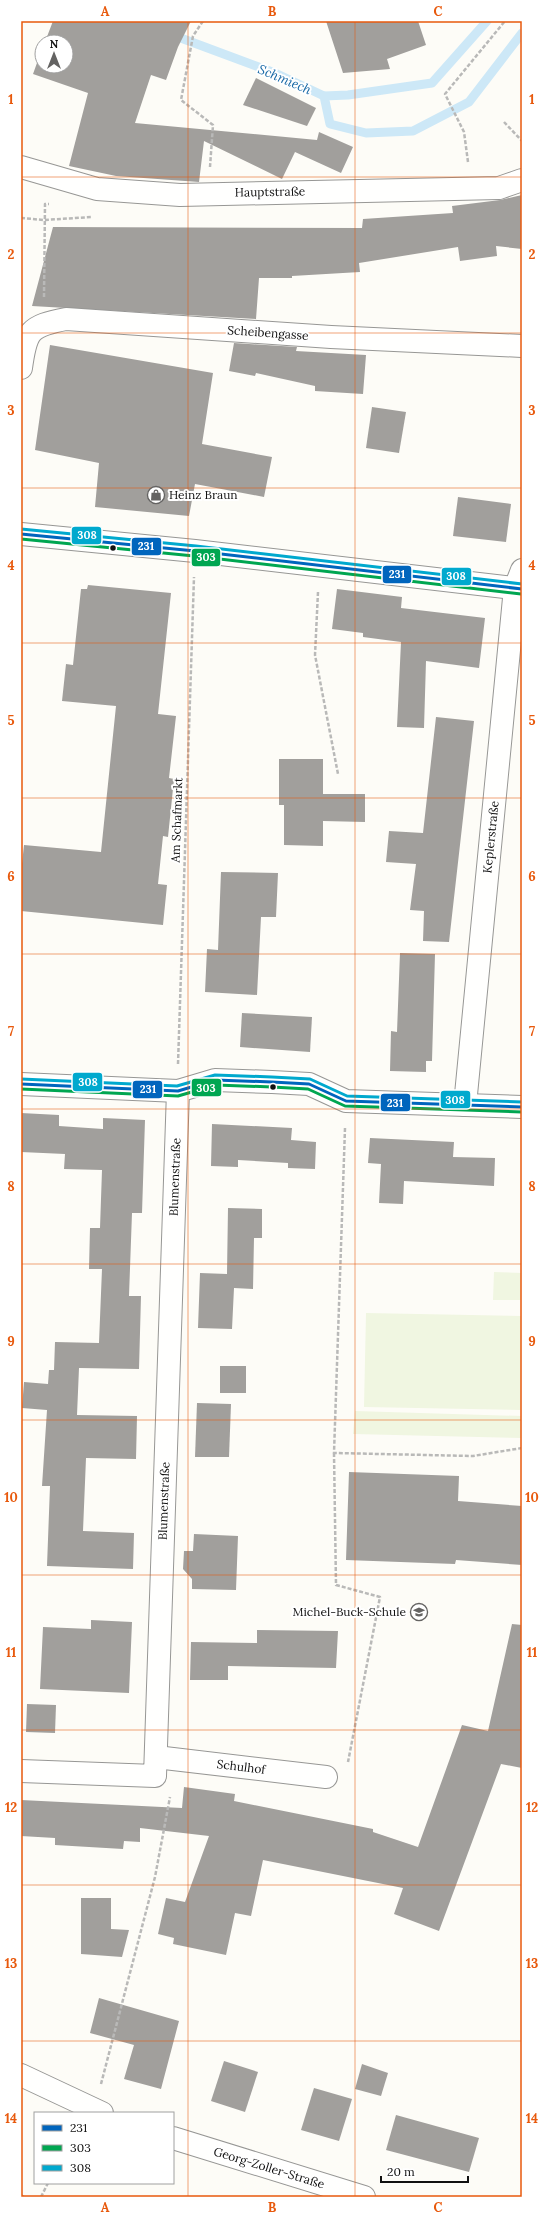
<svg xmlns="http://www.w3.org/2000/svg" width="543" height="2218" font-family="Lora,serif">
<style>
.pitch{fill:#f0f6e1}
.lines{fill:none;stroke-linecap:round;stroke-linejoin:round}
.stream{stroke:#cde8f7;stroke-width:9}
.building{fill:#a19f9c}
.minor-casing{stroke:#979795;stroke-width:24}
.path{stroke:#b9b9b8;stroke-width:2.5;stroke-dasharray:4 2;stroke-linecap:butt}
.minor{stroke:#fffffe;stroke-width:22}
.bus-1-casing{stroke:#fff;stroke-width:6}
.bus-2-casing{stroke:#fff;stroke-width:6}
.bus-3-casing{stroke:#fff;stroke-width:6}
.bus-1{stroke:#0065bd;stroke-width:3}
.bus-2{stroke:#00a651;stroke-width:3}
.bus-3{stroke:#00a9ce;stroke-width:3}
.grid{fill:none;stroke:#e8590c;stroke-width:1;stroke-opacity:0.55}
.bus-dot{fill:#111;stroke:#fff;stroke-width:1.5}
.labels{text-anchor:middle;stroke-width:4;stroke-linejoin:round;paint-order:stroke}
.street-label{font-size:12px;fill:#111;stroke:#fff}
.poi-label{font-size:12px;fill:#111;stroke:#fff;text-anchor:start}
.water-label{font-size:13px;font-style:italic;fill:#1768a6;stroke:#fff}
.line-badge{stroke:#fff;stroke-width:1.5}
.badge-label{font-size:11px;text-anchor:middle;font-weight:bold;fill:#fff}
.neatline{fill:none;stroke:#e8590c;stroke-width:1.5}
.grid-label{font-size:13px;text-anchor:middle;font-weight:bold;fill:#e8590c}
</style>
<rect width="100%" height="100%" fill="#fdfcf7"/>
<g class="pitch">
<path d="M494,1272L522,1273V1300H493Z"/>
<path d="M366,1313L522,1316V1410L364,1407Z"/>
<path d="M355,1411L522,1416V1438L353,1434Z"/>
</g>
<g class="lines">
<g class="stream">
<path d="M170,34L275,73L324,96L330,124L366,133L413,131L469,102L522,33"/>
<path d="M324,96L348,95L432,83L487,21"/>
</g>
</g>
<g class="building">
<path d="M53,21H191L178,47L166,80L151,75L135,123L317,140L319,132L353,147L341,173L295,152L282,179L204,141L199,182L116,176L69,166L88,93L33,74L42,49V66H66V42H45Z"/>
<path d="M326,21H418L426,45L387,59L390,69L343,73Z"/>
<path d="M256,78L316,108L307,126L243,105Z"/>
<path d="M522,195V249L496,246L497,256L460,261L458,247L359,263L360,272L292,276V278H259L256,319L32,306L53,227L362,228L363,219L453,213L452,206L500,200Z"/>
<path d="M234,343L297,347L296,351L366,355L363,394L315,391V386L256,373L255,376L229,371Z"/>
<path d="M50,345L213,373L202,444L272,457L264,497L195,484L189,516L95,507L99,463L35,450Z"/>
<path d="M372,407L406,412L399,453L366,448Z"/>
<path d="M458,497L511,504L506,542L453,536Z"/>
<path d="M88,585L171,593L158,714L176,716L169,778L174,779L168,837L163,836L158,884L167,885L163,925L21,911V873L24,845L101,852L116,706L62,701L66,664L73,665L81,589H87Z"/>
<path d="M337,589L402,597L401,608L485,618L479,668L426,661L424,728L397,727L401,642L363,637V633L332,629Z"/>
<path d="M436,717L474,721L449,942L423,941L424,911L410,910L416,864L386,862L389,831L423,833Z"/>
<path d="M279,759H323V794H365V822L323,821V846L284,845V805H279Z"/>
<path d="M221,872L278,873L276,917H261L257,995L205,992L207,949L218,950Z"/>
<path d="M400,953L435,954L432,1061H426V1072L390,1071L391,1031L397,1032Z"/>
<path d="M242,1013L312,1017L310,1052L240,1047Z"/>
<path d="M21,1113L59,1115V1126L103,1129V1118L145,1120L142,1213H132L129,1296H141L139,1369L79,1368L77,1415L137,1416L136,1459L86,1458L83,1531L134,1533L133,1569L47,1566L50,1486H42L47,1410L22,1408L24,1382L48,1384L49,1370H54L55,1342L99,1343L102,1269H89L90,1228H100L102,1170L64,1169L65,1154L21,1152Z"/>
<path d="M212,1124L292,1128L291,1140L316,1142L315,1169L288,1168V1163L238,1160V1167L211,1166Z"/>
<path d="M370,1138L454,1142L453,1157L495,1158L494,1186L404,1181L403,1204L379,1203L381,1164L368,1163Z"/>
<path d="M228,1208L262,1209V1238H254L253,1289L234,1288L232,1329L198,1328L200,1273L227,1274Z"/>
<rect x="220" y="1366" width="26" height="27"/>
<path d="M197,1403L231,1404L229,1457H195Z"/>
<path d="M349,1472L459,1476L458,1501L522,1506V1565L456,1560L455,1564L346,1560Z"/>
<path d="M194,1534L238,1536L236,1590L192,1589V1579L183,1569L184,1551H193Z"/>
<path d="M91,1620L132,1622L129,1693L40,1689L43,1627L91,1629Z"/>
<path d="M512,1624L522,1625V1768L501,1764L439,1931L394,1914L403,1888L263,1860L251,1916L235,1913L226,1955L173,1944L174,1938L158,1934L166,1898L185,1902L209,1836L140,1828V1842L124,1841L123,1849L55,1845V1838L21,1836V1800L182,1808L184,1787L235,1794L234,1801L373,1829V1832L418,1847L462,1725L488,1731Z"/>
<path d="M257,1630L338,1631L336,1668L228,1666V1680H190L191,1642L257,1643Z"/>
<path d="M27,1704L56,1705L55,1733L26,1732Z"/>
<path d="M81,1898H111V1929L129,1930L122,1957L81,1954Z"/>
<path d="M99,1998L179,2021L161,2089L124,2079L134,2045L90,2033Z"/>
<path d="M224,2061L258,2072L245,2112L211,2101Z"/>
<path d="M362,2064L388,2073L381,2096L355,2089Z"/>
<path d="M314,2088L352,2099L339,2141L301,2130Z"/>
<path d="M396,2115L479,2138L469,2172L386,2150Z"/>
</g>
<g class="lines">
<g class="minor-casing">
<g id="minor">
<path d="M21,167L97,189L180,195L499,188L522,180"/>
<path d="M21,368C26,331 29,326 66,319L331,337L522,346"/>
<path d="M21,534L195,551L522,589"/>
<path d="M21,1084L178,1091L215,1080L272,1082L309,1084L346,1101L522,1107"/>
<path d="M465,1105L515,588L522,570"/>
<path d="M156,1757L326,1777"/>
<path d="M21,1771L155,1776L178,1091"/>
<path d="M21,2075L102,2113"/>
<path d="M173,2138L364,2197"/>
</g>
</g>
<g class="path">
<path d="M203,21L193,36L181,100L213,125L210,167"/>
<path d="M504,122L522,141"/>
<path d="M468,162L464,132L445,94L505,21"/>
<path d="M21,218L44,220L92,217"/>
<path d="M44,297L45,204H49"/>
<path d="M318,592L315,655L338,774"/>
<path d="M178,1064L194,577"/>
<path d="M345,1128L334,1453L473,1456L522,1448"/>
<path d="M334,1453L336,1585L380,1597L348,1762"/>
<path d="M101,2084L155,1877L170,1797"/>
<path d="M21,2195L24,2197"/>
<path d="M41,2197L48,2183"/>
</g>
<use href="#minor" class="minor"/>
<g class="bus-1-casing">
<g id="bus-1">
<path d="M21,534L195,551L522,589"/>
<path d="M21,1084L178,1091L215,1080L272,1082L309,1084L346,1101L522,1107"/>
</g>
</g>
<g class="bus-2-casing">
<g id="bus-2">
<path d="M21,539L194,556L521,594"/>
<path d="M21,1089L178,1096L216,1085L272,1087L308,1089L345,1106L522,1112"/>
</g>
</g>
<g class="bus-3-casing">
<g id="bus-3">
<path d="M21,529L196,546L522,584"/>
<path d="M21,1079L177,1086L215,1075L272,1077L310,1079L347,1096L522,1102"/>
</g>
</g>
<use href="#bus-1" class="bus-1"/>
<use href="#bus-2" class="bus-2"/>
<use href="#bus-3" class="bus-3"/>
</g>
<path class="grid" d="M188,21V2197M355,21V2197M21,177H522M21,333H522M21,488H522M21,643H522M21,798H522M21,954H522M21,1109H522M21,1264H522M21,1420H522M21,1575H522M21,1730H522M21,1885H522M21,2041H522"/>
<defs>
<g id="shop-ring" transform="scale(0.9)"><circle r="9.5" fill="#fff" stroke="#646362" stroke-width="1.5"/><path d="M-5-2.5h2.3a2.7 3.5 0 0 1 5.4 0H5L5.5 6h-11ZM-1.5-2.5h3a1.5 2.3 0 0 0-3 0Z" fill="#646362"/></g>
<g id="school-ring" transform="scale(0.9)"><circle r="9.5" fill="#fff" stroke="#646362" stroke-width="1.5"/><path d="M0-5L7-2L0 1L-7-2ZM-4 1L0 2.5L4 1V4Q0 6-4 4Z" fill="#646362"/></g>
</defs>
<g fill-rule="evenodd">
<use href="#shop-ring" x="156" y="495"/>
<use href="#school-ring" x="419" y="1612"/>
</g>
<g class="bus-dot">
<circle cx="113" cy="548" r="3.5"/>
<circle cx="273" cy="1087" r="3.5"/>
</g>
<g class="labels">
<g class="street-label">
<text transform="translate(270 192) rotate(-1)" y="4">Hauptstraße</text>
<text transform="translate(268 333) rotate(4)" y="4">Scheibengasse</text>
<text transform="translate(177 820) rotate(-88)" y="4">Am Schafmarkt</text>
<text transform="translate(491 837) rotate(-84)" y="4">Keplerstraße</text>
<text transform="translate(175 1177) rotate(-88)" y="4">Blumenstraße</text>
<text transform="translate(164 1501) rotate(-88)" y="4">Blumenstraße</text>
<text transform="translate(241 1767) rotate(7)" y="4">Schulhof</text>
<text transform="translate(269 2168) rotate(17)" y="4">Georg-Zoller-Straße</text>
</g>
<g class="poi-label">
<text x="169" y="499">Heinz Braun</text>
<text x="406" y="1616" text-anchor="end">Michel-Buck-Schule</text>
</g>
<g class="water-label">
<text transform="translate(285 79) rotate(23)" y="5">Schmiech</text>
</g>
</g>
<g class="line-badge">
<rect x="71" y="526" width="31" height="19" rx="4" fill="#00a9ce"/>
<rect x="131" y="537" width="31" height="19" rx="4" fill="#0065bd"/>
<rect x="191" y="548" width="30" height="19" rx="4" fill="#00a651"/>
<rect x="382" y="565" width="30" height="19" rx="4" fill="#0065bd"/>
<rect x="441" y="567" width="31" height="19" rx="4" fill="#00a9ce"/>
<rect x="72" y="1072" width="31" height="20" rx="4" fill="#00a9ce"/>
<rect x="191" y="1078" width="31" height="19" rx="4" fill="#00a651"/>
<rect x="132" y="1080" width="31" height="19" rx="4" fill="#0065bd"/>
<rect x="440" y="1090" width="31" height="19" rx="4" fill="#00a9ce"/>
<rect x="380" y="1093" width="31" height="19" rx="4" fill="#0065bd"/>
</g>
<g class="badge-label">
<text x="87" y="539">308</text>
<text x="146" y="550">231</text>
<text x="206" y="561">303</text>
<text x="397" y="578">231</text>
<text x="456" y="580">308</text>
<text x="88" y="1086">308</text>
<text x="206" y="1092">303</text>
<text x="148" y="1093">231</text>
<text x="455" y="1104">308</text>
<text x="395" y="1107">231</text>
</g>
<rect width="543" height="2218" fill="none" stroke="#ffffff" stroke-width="44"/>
<rect x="34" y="2112" width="140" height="72" fill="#ffffff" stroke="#a0a0a0"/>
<rect x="42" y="2125" width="20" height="6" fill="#0065bd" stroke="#a0a0a0"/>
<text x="70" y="2132" font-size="12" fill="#111111">231</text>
<rect x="42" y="2145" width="20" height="6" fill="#00a651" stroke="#a0a0a0"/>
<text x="70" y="2152" font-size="12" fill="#111111">303</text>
<rect x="42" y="2165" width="20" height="6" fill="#00a9ce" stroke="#a0a0a0"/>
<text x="70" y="2172" font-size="12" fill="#111111">308</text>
<g transform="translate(54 54)"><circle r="19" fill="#ffffff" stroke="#a0a0a0"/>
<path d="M0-3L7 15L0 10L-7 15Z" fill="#646362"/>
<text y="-6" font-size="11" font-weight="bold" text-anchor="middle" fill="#111111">N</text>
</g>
<path d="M381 2176v6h87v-6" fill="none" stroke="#111111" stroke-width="2"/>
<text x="387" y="2176" font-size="12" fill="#111111" stroke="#ffffff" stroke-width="3" paint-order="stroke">20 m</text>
<rect x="22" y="22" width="499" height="2174" class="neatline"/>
<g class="grid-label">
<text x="105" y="16">A</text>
<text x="272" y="16">B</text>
<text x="438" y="16">C</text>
<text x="11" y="104">1</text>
<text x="532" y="104">1</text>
<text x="11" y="259">2</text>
<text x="532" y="259">2</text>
<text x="11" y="415">3</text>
<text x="532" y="415">3</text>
<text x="11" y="570">4</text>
<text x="532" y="570">4</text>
<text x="11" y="725">5</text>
<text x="532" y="725">5</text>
<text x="11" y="881">6</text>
<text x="532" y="881">6</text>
<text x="11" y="1036">7</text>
<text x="532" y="1036">7</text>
<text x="11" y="1191">8</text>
<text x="532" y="1191">8</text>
<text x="11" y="1346">9</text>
<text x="532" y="1346">9</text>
<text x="11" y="1502">10</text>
<text x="532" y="1502">10</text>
<text x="11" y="1657">11</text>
<text x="532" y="1657">11</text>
<text x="11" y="1812">12</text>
<text x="532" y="1812">12</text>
<text x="11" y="1968">13</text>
<text x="532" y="1968">13</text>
<text x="11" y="2123">14</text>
<text x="532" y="2123">14</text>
<text x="105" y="2212">A</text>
<text x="272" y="2212">B</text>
<text x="438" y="2212">C</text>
</g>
</svg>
